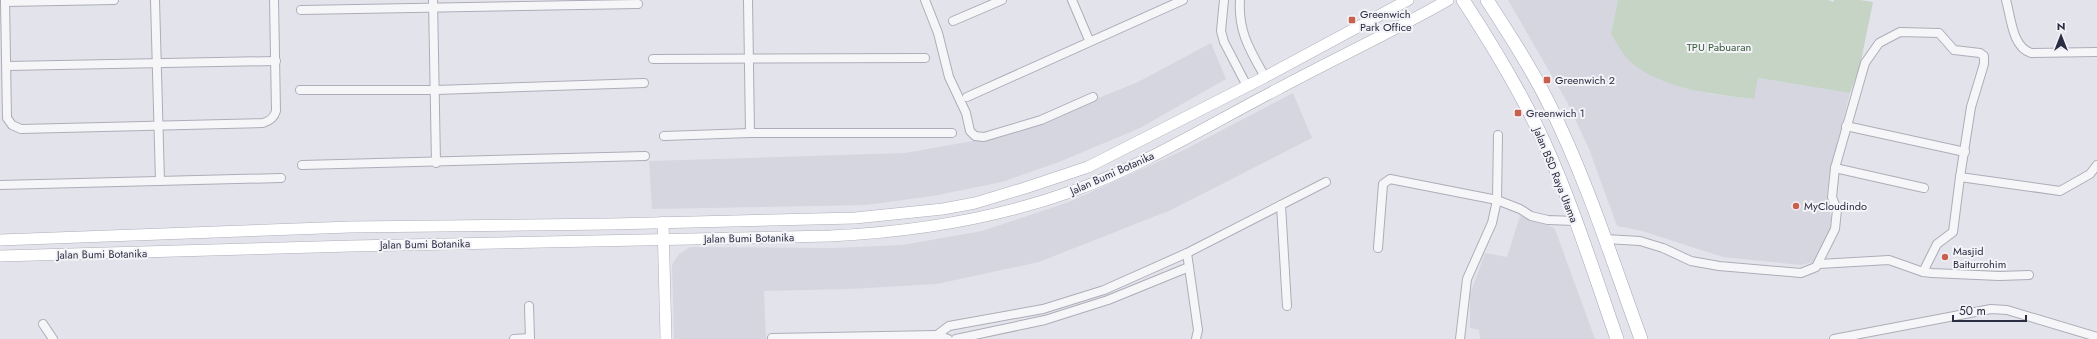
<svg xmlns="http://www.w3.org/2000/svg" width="2097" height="339" font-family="Jost,sans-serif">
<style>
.built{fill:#d5d6df}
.green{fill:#c5d4c5}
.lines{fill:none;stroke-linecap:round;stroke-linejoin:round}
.street-casing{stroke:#acadb8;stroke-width:10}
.secondary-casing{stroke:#acadb8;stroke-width:12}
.primary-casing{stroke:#a3a5b6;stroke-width:14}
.street{stroke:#f6f6f9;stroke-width:8}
.secondary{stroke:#fff;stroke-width:11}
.primary{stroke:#fff;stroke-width:13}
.poi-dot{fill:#c9604e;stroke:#f3f3f8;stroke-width:1.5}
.labels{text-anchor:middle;stroke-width:4;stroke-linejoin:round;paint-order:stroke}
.poi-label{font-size:11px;fill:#2b2d42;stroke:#f3f3f8;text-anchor:start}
.park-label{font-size:11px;fill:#395d3d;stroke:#f3f3f8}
.street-label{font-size:11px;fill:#2b2d42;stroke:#f3f3f8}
</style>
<rect width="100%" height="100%" fill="#e3e4eb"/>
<g class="built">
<path d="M1508,0H1618L1611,34L1660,80L1711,94L1754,99L1758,78L1850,93L1829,175L1827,195L1831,219L1829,234L1820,257L1814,262L1801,265L1723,257L1642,231L1617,226L1589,149L1567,102Z"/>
<path d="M1211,43L1226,79L1140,128L1059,162L1002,182L933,196L866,205L652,209L649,161L905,153L984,139L1054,116L1138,82Z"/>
<path d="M1293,93L1312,138L1171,210L1039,262L937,284L850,289L764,291L766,339H674L672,265L679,254L690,247L833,248L902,245L982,231L1069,202L1184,150Z"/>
<path d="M1520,216L1540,221L1555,229L1595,339H1480L1479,330L1470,328V294L1485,253L1507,257Z"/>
</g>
<path class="green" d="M1618,0H1828L1834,2V0H1860L1873,2L1860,66L1850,93L1758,78L1754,99C1714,94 1666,90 1633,64C1624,57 1617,43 1611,34Z"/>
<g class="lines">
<g class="street-casing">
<g id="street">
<path d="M5,0L7,118L12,125L21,129L263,123C270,121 274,118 276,111L274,0"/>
<path d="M155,0L160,181"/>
<path d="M433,0L436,163"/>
<path d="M748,0L750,133"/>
<path d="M925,0L938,33L949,77L966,113L970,131L975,136L984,137L1041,120L1093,97"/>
<path d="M1072,0L1089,40"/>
<path d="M1224,0L1221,31L1224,42L1247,86"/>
<path d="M1240,0C1238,32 1250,50 1265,77"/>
<path d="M2006,0C2011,17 2012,47 2031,53L2097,52"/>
<path d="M5,2L114,0"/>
<path d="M301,10L638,4"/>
<path d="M953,21L1002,0"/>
<path d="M653,59L925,58"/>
<path d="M7,66L276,61"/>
<path d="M300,90H436L644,83"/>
<path d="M967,97L1183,0"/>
<path d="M1846,126L1965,152"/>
<path d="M664,136L750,133H952"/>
<path d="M302,165L645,156"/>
<path d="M1835,168L1924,188"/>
<path d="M0,185L281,178"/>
<path d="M1281,205L1287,306"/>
<path d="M1605,239L1640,241L1663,248L1691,261L1719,266L1801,273L1816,267L1835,229L1837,210L1832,197L1835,168L1865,63L1879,43L1900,32L1939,33L1954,50L1980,53L1984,56V64L1971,107L1960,177L2060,191L2090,174L2097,165"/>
<path d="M1378,248L1383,184L1390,179L1497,200L1520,209L1531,216L1548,220L1575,221"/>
<path d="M1187,253L1198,330L1196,339"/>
<path d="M1819,264L1889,260L1923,272L1932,273L1999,276L2029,275"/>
<path d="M1923,272L1937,244L1953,232L1960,177"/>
<path d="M529,306L530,339"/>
<path d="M43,324L53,339"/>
<path d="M937,335L949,326L1043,309L1104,290L1187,253L1326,182"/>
<path d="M772,338L937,335L948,339"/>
<path d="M514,339L530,338"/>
<path d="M956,339L1045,320L1108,300L1189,267"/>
<path d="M1460,339L1467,279L1492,223L1497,200L1498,135"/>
<path d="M1834,339L1991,309L2007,310L2097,337"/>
</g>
</g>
<g class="secondary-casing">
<g id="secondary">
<path d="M663,222L666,339"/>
<path d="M0,240L350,227L612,224L855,218L943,209L975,203L1025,188L1088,167L1265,77L1408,0"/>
<path d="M0,256L352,246L830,236C913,232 995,219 1073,191C1143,166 1212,123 1278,89C1334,59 1392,32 1448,0"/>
</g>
</g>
<g class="primary-casing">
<g id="primary">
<path d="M1463,0C1493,46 1521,92 1544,142C1573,206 1594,273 1617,339"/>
<path d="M1487,0C1509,34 1531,68 1549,104C1587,180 1612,260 1641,339"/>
</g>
</g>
<use href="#street" class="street"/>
<use href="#secondary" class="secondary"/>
<use href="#primary" class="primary"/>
</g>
<g class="poi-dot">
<rect x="1348" y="16" width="8" height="8" rx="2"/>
<rect x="1543" y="76" width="8" height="8" rx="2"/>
<rect x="1514" y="109" width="8" height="8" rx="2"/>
<circle cx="1796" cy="206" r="4"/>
<circle cx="1945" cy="257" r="4"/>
</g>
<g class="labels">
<g class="poi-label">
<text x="1360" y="18">Greenwich<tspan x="1360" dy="13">Park Office</tspan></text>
<text x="1555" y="84">Greenwich 2</text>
<text x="1526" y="117">Greenwich 1</text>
<text x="1804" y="210">MyCloudindo</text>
<text x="1953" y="255">Masjid<tspan x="1953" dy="13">Baiturrohim</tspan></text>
</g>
<g class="park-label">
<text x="1719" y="51">TPU Pabuaran</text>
</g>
<g class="street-label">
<text transform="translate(1112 173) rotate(-24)" y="4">Jalan Bumi Botanika</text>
<text transform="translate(1556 175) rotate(68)" y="4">Jalan BSD Raya Utama</text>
<text transform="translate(749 238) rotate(-1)" y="4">Jalan Bumi Botanika</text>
<text transform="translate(425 244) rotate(-1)" y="4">Jalan Bumi Botanika</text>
<text transform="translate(102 254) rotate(-1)" y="4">Jalan Bumi Botanika</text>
</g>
</g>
<g transform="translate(2061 36)" stroke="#f3f3f8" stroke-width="3" paint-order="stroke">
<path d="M0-3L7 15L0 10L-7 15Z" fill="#2b2d42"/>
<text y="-6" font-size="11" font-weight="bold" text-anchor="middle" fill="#2b2d42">N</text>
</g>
<path d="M1953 315v6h73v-6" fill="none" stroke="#2b2d42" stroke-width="2"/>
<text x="1959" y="315" font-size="12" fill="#2b2d42" stroke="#f3f3f8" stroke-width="3" paint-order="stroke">50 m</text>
</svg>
